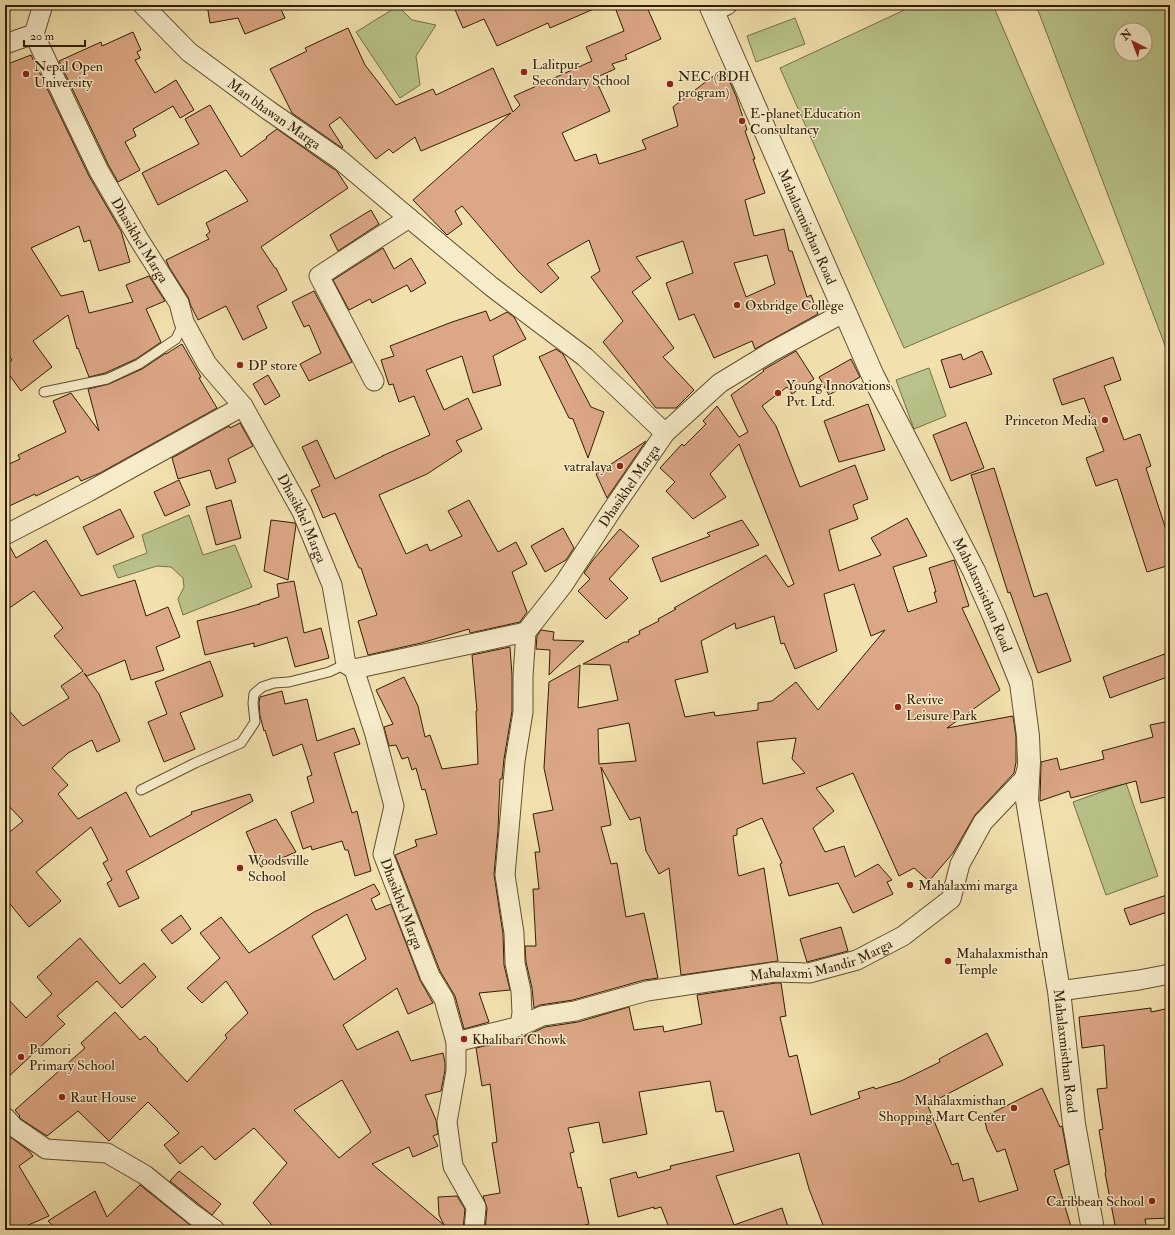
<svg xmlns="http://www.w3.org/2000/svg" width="1175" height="1235" font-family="'IM FELL Double Pica',serif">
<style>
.green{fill:#b9c38b;stroke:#767048;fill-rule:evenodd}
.building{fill:#dca786;stroke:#321d04;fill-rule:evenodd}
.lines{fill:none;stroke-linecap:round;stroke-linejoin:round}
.service-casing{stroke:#624e2e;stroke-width:11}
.minor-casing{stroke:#624e2e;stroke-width:21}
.tertiary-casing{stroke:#624e2e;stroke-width:24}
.service{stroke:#f7ecca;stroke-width:9}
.minor{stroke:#f7ecca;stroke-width:19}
.tertiary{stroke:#f7ecca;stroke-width:22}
.poi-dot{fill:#8f2418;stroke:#f7ecca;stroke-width:1.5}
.labels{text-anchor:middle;stroke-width:3;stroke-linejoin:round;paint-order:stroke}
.poi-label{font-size:14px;fill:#321d04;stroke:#f7ecca;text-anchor:start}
.street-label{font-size:14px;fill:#321d04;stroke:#f7ecca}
</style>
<rect width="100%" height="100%" fill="#f2e1ae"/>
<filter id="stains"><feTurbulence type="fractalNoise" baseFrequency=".005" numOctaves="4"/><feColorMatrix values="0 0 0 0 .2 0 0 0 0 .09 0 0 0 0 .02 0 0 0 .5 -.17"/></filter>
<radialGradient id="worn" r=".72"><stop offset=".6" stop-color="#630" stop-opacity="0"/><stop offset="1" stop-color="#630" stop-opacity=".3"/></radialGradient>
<g class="green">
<path d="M915,5H993L1104,264L904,348L780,68Z"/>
<path d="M1036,5H1170V359L1166,348ZM1121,30H1145V54H1121Z"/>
<path d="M398,6L412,20L436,25L416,56L420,85L400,98L356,32Z"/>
<path d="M795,18L805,44L756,62L747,36Z"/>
<path d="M929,368L946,416L914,429L896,380Z"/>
<path d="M189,515L203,555L235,545L252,587L183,615L178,599L184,587L183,578L171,567L157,566L118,578L113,566L147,553L142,535Z"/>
<path d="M1126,783L1158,876L1106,895L1073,802Z"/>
</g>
<g class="building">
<path d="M207,5H279L285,18L245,34L238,18L210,23Z"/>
<path d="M453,5H603L550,28L548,23L497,46L484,19L463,28Z"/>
<path d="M614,5H646L661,39L625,55L627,59L612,64L615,69L595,78L610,111L562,133L575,161L596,154L599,164L646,149L642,140L678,126L673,107L712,77L726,73L736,96L747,130L745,131L755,159H753L765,193L745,200L754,236L784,229L789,251H792L807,297L811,295L818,314L755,349L752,341L714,358L694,314L679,320L666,283L693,273L683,241L636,257L651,278L632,292L674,348L663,357L694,390L676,408H656L603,342L623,321L591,277L600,271L589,240L547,264L559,278L541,293L518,271L462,206L455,211L462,224L447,235L413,200L511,113L421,151L415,137L393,153L389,149L376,159L340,117L329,125L343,147L342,148L292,113L270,69L307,51L305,48L348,28L365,65L396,105L433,89L436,95L493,68L513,112L520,105L514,96L592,61L586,47L624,31ZM767,255L775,284L746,297L734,263Z"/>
<path d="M133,32L141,50L137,52L140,58L135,60L155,93L176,80L194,110L180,118L173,106L133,129L136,136L125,142L140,170L118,182L109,166L59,61L101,42L102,46Z"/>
<path d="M31,55L89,176L121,231L130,262L99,271L90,240L84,242L79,226L31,248L61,296L83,291L89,313L133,302L126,285L149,276L165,301L146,309L161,342L136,359L105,373L89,377L78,348L77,349L68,315L33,341L52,367L21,391L5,369V366L12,360L5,351V65Z"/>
<path d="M210,105L241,157L267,138L266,137L277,129L332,168L336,170L348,188L261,247L275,268H276L287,290L257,306L267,328L243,340L226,306L198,320L191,306L188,297L169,267L166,260L209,239L206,235L210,232L206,223L248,201L226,170L158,205L142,173L199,144L185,119Z"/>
<path d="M371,210L379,224L338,251L330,235Z"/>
<path d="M383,248L394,269L411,258L426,283L411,292L407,285L372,303L370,299L349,310L333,280Z"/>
<path d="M314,291L352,362L309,381L300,364L321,353L309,325L304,327L292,302Z"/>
<path d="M486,311L490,321L507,312L514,317L526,339L493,356L501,385L473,393L462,356L426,370L444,410L468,398L482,429L456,441L462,451L427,474L379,495L406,554L427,544L430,551L462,536L448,511L469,500L498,552L516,542L527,564L512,572L527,612L520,622L470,633L469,629L421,643L368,655L358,621L377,615L361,568H359L335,513L323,518L311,490L320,486L302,447L317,440L335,479L383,456H382L430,435L414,396L399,402L393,384L389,385L381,360L394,356L390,346L452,322Z"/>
<path d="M182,344L201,377L199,378L217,408L100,473L81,481L78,476L36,496L35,494L5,508V466L20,459L18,455L66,432L53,401L71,393L99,431L88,389L109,384L142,369L166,353V354Z"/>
<path d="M556,349L563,354L591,407L604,412L588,458L573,419L569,418L539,357Z"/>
<path d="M796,351L814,379L792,394L787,387L762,406L776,426L800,487L855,465L868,499L853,505L858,519L829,530L839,571L881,555L871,538L907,518L927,556L893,567L908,612L937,602L934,592H936L929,568L954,560L969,606L962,608L1000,690L947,728L1013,716L1016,737V762L1014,773L975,815L953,853L929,881L914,868L899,876L853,773L816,788L834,811L813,828L825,852L844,846L855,877L878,864L892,880L887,882L893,894L853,913L838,883L789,896L780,864L782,863L762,818L737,829V835L733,836L738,874L739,876L764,868L778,961L681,975L669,868L659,874L646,851L640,817L630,820L601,767L611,825L601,827L611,864L617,863L626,917L644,913L658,978L644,980L573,1000L540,1005L534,1008L532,988L526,962L525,946H536L533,889H539L535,852H540L533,814L553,810L544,768L549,682L580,665L578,708L618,700L610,665L583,664L624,642H629L628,640L640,634L639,631L659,621L658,619L676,609L674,608L766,555L788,587L794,584L739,444L710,474L726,497L693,519L666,491L675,482L660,468L682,444L684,446L706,424L703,421L717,406L739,437L748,432L731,395L764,371L763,370ZM854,584L871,636L885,630L818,710L796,682L772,701L758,703V710L715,716L714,712L685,717L675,680L708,672L701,641L735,623L736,629L774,616L781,644L784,643L795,669L837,651L824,594ZM629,723L636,761L599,764L598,729ZM796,738L792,759L805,773L763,784L757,742Z"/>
<path d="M982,351L992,374L950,388L941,360L961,354L963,360Z"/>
<path d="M1113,357L1121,380L1104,386L1124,440L1140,434L1151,466L1146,468L1170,542V565L1147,572L1117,479L1096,486L1086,458L1104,451L1084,398L1062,405L1053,379Z"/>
<path d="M851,359L860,377L829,395L819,377Z"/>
<path d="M268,375L280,396L265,405L253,384Z"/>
<path d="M868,404L885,450L839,462L824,421Z"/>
<path d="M966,422L984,468L951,481L933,435Z"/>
<path d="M240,423L253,446L228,459L236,482L216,489L210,470L178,479L172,458L229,426L230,428Z"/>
<path d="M646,441L609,495L607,498L596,474Z"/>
<path d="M994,468L1034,597L1047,593L1071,661L1038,673L1010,592L1008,593L971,475Z"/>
<path d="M179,480L190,505L165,516L154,492Z"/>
<path d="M231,500L241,538L216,545L206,507Z"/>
<path d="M120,509L134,537L97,555L83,527Z"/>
<path d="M271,520L295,523L296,525L288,580L264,571Z"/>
<path d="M742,520L759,545L661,582L652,558L710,536L707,533Z"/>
<path d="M563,528L574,548L566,560L545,572L531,546Z"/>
<path d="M620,529L639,546L609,579L628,598L606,619L578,591L590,579L584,573L593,560Z"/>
<path d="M46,540L81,596L135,580L146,616L168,607L180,637L156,647L164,670L131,680L125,660L87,676L84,673L99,694L120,741L97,752L92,740L68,753L52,768L68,785L58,794L78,819L126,792L150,837L192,814L191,812L250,794L253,801L126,871L139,898L119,907L107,883L112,880L103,863L108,860L91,827L36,872L61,901L29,927L5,898V836L23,821L5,802V706L23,726L69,698L61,686L83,671L54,636L63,628L34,591L5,611V546L9,545L16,558Z"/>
<path d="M294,581L304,633L321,628L329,658L295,667L287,637L254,647V643L205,655L197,621L232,612L259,604V605L260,603L279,597L277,584Z"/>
<path d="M541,630L554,632L553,640L584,641L549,675L550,650L536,649L537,636Z"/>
<path d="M510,647L512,675V711L504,759L502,779H500L498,830L494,874L503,934L504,965L510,990L479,993L489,1022L464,1029L455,996L440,971L395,855L417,846L415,840L437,834L425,789L422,790L416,768L412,770L408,757L402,759L396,745L389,746L384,727L393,724L376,690L404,677L418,706L425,737L430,735L442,769L478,764L476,711H477L472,655Z"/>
<path d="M1170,652V676L1110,698L1103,677Z"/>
<path d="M210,661L223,696L180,713L195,749L164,762L148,722L167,714L155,682Z"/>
<path d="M282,691L285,704L307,699L317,741L354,728L360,744L334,753L352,813L357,811L371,871L355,876L348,850H345L342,841L312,850L311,846L303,849L291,812L314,802L307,777L312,775L302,744L273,756L265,730L264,731L260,716L259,703L260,697Z"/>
<path d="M1170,721V796L1141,803L1136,781L1071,798L1069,791L1040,801L1041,762L1057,758L1060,770L1104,759L1102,751L1153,737L1150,725Z"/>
<path d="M276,819L296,852L261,867L246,832Z"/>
<path d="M374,884L380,894L371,899L376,910L391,904L420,980L433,1003L408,1014L397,988L343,1025L357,1050L398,1031L411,1061L443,1053L445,1063V1070L441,1091L425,1095L436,1120L438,1134L433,1136L438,1146L413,1157L409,1147L372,1164L444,1225L439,1215L438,1197L457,1196L465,1209L463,1230H276L253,1203L287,1163L254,1128L215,1160L202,1146L180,1164L164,1145L179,1133L148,1102L109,1141L78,1111L47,1136L21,1119L19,1117L20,1116L15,1110L85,1048L81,1043L115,1012L140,1040L145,1036L158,1049L157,1050L187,1082L227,1038L225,1035L248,1013L226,981L202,1003L187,988L220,958L200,933L221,917L249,953L314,912ZM347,914L366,959L334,980L312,936ZM342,1080L371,1132L339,1158L294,1110Z"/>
<path d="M1170,894V911L1130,925L1124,909Z"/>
<path d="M181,915L191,929L172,944L161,930Z"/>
<path d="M841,927L848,951L807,962L800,939Z"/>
<path d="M80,938L120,984L144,963L156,977L122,1008L97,981L57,1016L65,1024L5,1080V996L26,1018L52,994L37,977Z"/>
<path d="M776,983H781L786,1016L780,1017L789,1057L797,1055L811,1115L860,1098L858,1092L874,1087L875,1089L901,1081L940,1062L939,1059L987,1033L1003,1065L938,1099L939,1101L928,1106L952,1165L958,1163L963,1181L973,1178L979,1202L1018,1190L1005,1149L997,1152L987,1130L984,1117L1042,1088L1060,1127L1062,1126L1069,1164L1054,1170L1072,1230H825L809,1189L799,1153L716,1176L734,1225L782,1208L789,1230H670L661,1207L654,1209V1207L618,1217L610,1179L636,1172L638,1178L671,1169L670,1166L734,1151L723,1111L716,1112L710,1081L639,1092L647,1134L603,1143L599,1122L568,1128L574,1152L570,1153L578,1188L581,1187L589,1224L567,1230H485L487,1208L483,1196L500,1193L492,1143L497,1142L490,1084L482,1086L476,1048L523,1037L545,1027L578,1022L629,1007L634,1030L663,1026L664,1032L702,1024L697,995Z"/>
<path d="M1151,1008V1012L1170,1008V1218L1145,1219L1147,1230H1116L1105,1173L1106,1172L1099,1130L1103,1129L1097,1089L1107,1088L1104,1045L1082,1048L1079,1017Z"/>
<path d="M5,1133L29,1151L33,1156L19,1166L49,1216L17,1230H5Z"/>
<path d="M179,1171L221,1204L212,1215L170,1181Z"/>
<path d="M140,1185L195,1229L193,1230H57L48,1221L95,1191L107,1217Z"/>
</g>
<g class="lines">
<g class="service-casing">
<g id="service">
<path d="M44,392L107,379L139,364L176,339L184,322"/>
<path d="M141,790L195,763L241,743L255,722L253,703L254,694L262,687L274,683L289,682L329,672L346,664"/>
</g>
</g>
<g class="minor-casing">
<g id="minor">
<path id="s1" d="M143,5L189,52L268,110L339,159L409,218L492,287L585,357L665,433"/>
<path d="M713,11L727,5"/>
<path id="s2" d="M34,34L73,117L99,171L138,238L179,303L184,322L207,364L243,406L302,512L332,585L346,664L354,669L374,731L394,806L383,854L430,976L444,999L456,1042"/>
<path d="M5,44L34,34L43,5"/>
<path d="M374,381L319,276L409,218"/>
<path d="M5,535L88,492L243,406"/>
<path d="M354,669L526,632"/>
<path d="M1059,991L1139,980L1170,974"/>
<path id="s3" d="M520,1026L542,1016L575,1011L647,991L775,972L809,973L857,960L903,936L951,899L960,864L983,822L1024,779L1028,766"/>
<path d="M5,1117L14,1127L46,1149L107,1153L145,1175L193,1214L215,1230"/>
<path id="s4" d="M474,1230L476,1207L453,1166L447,1122L456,1071V1042L520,1026L522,1013L521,991L515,963L514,933L505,875L515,761L523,712V676L526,632L563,585L612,510L665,433L720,383L771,352L845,312"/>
</g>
</g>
<g class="tertiary-casing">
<g id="tertiary">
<path id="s5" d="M710,5L873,376L974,571L994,616L1021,683L1028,736L1029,762L1027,800L1059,991L1074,1124L1093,1230"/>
</g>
</g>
<use href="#service" class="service"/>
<use href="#minor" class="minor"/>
<use href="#tertiary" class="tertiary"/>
</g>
<g class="poi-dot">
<circle cx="524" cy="72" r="4"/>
<circle cx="26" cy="74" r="4"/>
<circle cx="670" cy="84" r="4"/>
<circle cx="742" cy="121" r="4"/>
<circle cx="737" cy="305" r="4"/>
<circle cx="240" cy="365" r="4"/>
<circle cx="778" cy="393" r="4"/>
<circle cx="1105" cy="420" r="4"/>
<circle cx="620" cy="466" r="4"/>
<circle cx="898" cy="707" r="4"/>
<circle cx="240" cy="868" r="4"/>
<circle cx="910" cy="885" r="4"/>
<circle cx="948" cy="961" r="4"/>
<circle cx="464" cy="1039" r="4"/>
<circle cx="21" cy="1057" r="4"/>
<circle cx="62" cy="1097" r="4"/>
<circle cx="1014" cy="1108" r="4"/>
<circle cx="1152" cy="1201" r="4"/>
</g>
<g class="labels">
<g class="poi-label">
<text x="532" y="69">Lalitpur<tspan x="532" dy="16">Secondary School</tspan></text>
<text x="34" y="71">Nepal Open<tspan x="34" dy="16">University</tspan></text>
<text x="678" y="81">NEC (BDH<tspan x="678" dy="16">program)</tspan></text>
<text x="750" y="118">E-planet Education<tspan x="750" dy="16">Consultancy</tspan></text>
<text x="745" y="310">Oxbridge College</text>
<text x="248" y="370">DP store</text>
<text x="786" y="390">Young Innovations<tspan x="786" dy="16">Pvt. Ltd.</tspan></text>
<text x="1097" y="425" text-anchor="end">Princeton Media</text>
<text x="612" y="471" text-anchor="end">vatralaya</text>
<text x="906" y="704">Revive<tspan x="906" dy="16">Leisure Park</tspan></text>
<text x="248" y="865">Woodsville<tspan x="248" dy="16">School</tspan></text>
<text x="918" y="890">Mahalaxmi marga</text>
<text x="956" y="958">Mahalaxmisthan<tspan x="956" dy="16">Temple</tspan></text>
<text x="472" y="1044">Khalibari Chowk</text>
<text x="29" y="1054">Pumori<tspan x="29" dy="16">Primary School</tspan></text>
<text x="70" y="1102">Raut House</text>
<text x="1006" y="1105" text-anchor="end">Mahalaxmisthan<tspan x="1006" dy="16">Shopping Mart Center</tspan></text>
<text x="1144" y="1206" text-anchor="end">Caribbean School</text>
</g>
<g class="street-label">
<text dy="5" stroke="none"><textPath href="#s1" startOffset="171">Man bhawan Marga</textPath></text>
<text dy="5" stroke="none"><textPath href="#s5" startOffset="242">Mahalaxmisthan Road</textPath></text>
<text dy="5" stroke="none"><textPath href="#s2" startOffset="232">Dhasikhel Marga</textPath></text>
<text dy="5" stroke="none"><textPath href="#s4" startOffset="837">Dhasikhel Marga</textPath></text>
<text dy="5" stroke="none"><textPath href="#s2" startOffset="556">Dhasikhel Marga</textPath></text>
<text dy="5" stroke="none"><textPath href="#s5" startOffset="650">Mahalaxmisthan Road</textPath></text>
<text dy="5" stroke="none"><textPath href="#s2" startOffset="964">Dhasikhel Marga</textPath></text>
<text dy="5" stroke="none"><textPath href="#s3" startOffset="310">Mahalaxmi Mandir Marga</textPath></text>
<text dy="5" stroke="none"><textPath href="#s5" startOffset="1118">Mahalaxmisthan Road</textPath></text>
</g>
</g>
<rect width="1175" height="1235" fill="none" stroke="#f2e1ae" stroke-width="20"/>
<rect x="6" y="6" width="1163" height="1223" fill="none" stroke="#321d04" stroke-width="2"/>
<rect x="10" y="10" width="1155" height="1215" fill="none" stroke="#321d04"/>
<g transform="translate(1133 42) rotate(318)"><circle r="19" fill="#f7ecca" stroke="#a8997b"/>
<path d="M0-3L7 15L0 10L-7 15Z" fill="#8f2418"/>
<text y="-6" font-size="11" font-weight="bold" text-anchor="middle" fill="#321d04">N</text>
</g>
<path d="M24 40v6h61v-6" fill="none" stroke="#321d04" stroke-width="2"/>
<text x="30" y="40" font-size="12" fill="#321d04" stroke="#f7ecca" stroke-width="3" paint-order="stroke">20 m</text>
<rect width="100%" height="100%" filter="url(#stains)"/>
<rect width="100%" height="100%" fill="url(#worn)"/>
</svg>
